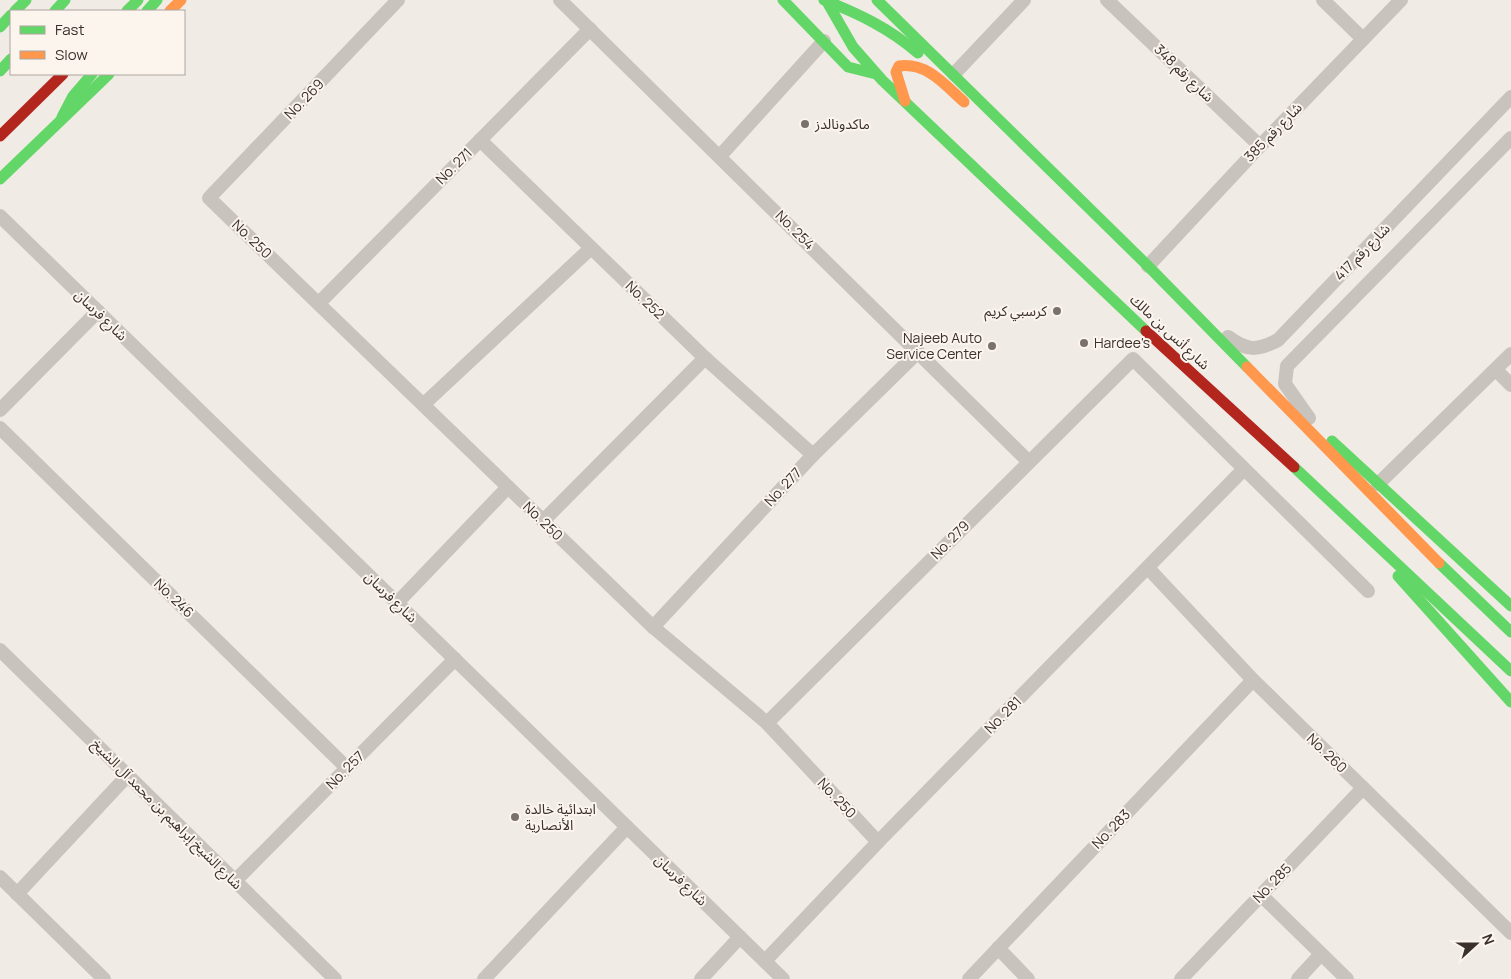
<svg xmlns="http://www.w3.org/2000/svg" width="1511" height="979" font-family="Manrope,'Noto Sans Arabic',sans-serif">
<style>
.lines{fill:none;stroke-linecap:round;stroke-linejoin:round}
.street{stroke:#c9c3be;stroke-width:14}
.fast{stroke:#63d668;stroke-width:11}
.slow{stroke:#ff974d;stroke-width:11}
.jam{stroke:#b3261e;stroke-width:11}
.poi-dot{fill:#7a716c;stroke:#fbf5ee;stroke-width:2}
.labels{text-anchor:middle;stroke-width:4;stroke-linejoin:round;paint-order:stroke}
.street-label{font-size:14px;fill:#3b302b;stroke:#fbf5ee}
.poi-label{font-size:14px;fill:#3b302b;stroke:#fbf5ee;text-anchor:start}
</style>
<rect width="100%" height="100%" fill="#f0ebe5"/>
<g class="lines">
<g class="street">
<path d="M398,0L209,198L653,627L767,723L878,842"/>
<path d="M560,0L1029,462"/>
<path d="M1107,0L1260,146"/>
<path d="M1323,0L1363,39"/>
<path d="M954,74L1024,0"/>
<path d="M480,140L705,358L813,455"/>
<path d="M720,156L824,41"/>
<path d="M0,216L783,979"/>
<path d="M1148,266L1260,146L1401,0"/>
<path d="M319,303L590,29"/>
<path d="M1228,337C1247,351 1257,351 1278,340L1511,97"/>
<path d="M1496,370L1511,385"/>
<path d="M424,404L591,248"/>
<path d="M0,410L98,311"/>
<path d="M1309,418L1285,384L1287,366L1511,138"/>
<path d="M0,428L347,768"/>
<path d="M1378,484L1511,354"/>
<path d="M543,521L705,358"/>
<path d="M1148,568L1253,680L1511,933"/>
<path d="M397,603L508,487"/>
<path d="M653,627L813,455L918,352"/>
<path d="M0,650L335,979"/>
<path d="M767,723L1133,359L1368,591"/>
<path d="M0,877L104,979"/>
<path d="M235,881L455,659"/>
<path d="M17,894L128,775"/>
<path d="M1261,895L1347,979"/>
<path d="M998,948L1028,979"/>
<path d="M765,961L878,842L1243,470"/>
<path d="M484,979L627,827"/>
<path d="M701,979L740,937"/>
<path d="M969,979L1253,680"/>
<path d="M1181,979L1363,788"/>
<path d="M1298,979L1321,954"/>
</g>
<g class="fast">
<path d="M783,0L848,67L876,74"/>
<path d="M824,0C859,14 889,28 918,53"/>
<path d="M826,0L853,47L882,80L1146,331"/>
<path d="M877,0L1148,266L1247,367"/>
<path d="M15,11L26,0"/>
<path d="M55,11L65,0"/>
<path d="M127,11L138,0"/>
<path d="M147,11L157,0"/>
<path d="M0,27L11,15"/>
<path d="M0,71L11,59"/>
<path d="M62,117L73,96L92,74"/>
<path d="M0,179L109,74"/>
<path d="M1332,441L1511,606"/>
<path d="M1294,467L1511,671"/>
<path d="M1439,563L1511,632"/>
<path d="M1398,576L1511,702"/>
</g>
<g class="slow">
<path d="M170,11L181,0"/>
<path d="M905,101L896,72L899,66C927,62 945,85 964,102"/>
<path d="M1247,367L1439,563"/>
</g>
<g class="jam">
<path d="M0,136L63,74"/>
<path d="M1146,331L1294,467"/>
</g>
</g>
<g class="poi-dot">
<circle cx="805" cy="124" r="5"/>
<circle cx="1057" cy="311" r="5"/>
<circle cx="1084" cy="343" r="5"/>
<circle cx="992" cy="346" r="5"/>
<circle cx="515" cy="817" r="5"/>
</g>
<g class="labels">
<g class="street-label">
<text transform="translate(1184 73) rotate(44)" y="5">شارع رقم 348</text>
<text transform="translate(304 99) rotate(-46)" y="5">No. 269</text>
<text transform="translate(1273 132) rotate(-46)" y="5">شارع رقم 385</text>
<text transform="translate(454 166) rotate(-45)" y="5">No. 271</text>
<text transform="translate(795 230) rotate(45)" y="5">No. 254</text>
<text transform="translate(252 239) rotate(44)" y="5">No. 250</text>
<text transform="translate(1362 252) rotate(-46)" y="5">شارع رقم 417</text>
<text transform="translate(645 300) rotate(44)" y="5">No. 252</text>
<text transform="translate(101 315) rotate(44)" y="5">شارع فرسان</text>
<text transform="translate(1170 332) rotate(43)" y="5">شارع أنس بن مالك</text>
<text transform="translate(783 487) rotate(-47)" y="5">No. 277</text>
<text transform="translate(543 521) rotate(44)" y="5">No. 250</text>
<text transform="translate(950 540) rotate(-45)" y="5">No. 279</text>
<text transform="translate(391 597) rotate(44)" y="5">شارع فرسان</text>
<text transform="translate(174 598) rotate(44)" y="5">No. 246</text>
<text transform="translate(1003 715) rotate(-45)" y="5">No. 281</text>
<text transform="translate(1327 753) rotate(44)" y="5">No. 260</text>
<text transform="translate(345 770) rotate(-45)" y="5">No. 257</text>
<text transform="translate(837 798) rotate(47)" y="5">No. 250</text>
<text transform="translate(167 814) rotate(45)" y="5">شارع الشيخ إبراهيم بن محمد آل الشيخ</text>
<text transform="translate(1111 829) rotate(-46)" y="5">No. 283</text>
<text transform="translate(681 880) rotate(44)" y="5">شارع فرسان</text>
<text transform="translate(1272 883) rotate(-46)" y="5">No. 285</text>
</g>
<g class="poi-label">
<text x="815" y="129">ماكدونالدز</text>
<text x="1047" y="316" text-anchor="end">كرسبي كريم</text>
<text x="982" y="343" text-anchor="end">Najeeb Auto<tspan x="982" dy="16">Service Center</tspan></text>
<text x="1094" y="348">Hardee's</text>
<text x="525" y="814">ابتدائية خالدة<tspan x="525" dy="16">الأنصارية</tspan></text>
</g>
</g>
<rect x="10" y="10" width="175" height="65" fill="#fbf5ee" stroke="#aea6a0"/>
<rect x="20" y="26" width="25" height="8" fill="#63d668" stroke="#aea6a0"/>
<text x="55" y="35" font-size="15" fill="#3b302b">Fast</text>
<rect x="20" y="51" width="25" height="8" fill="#ff974d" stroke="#aea6a0"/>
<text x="55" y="60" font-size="15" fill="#3b302b">Slow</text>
<g transform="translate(1476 944) rotate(69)" stroke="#fbf5ee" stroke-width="4" paint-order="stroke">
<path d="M0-4L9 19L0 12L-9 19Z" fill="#3b302b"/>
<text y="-8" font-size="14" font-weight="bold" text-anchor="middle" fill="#3b302b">N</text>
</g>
</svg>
